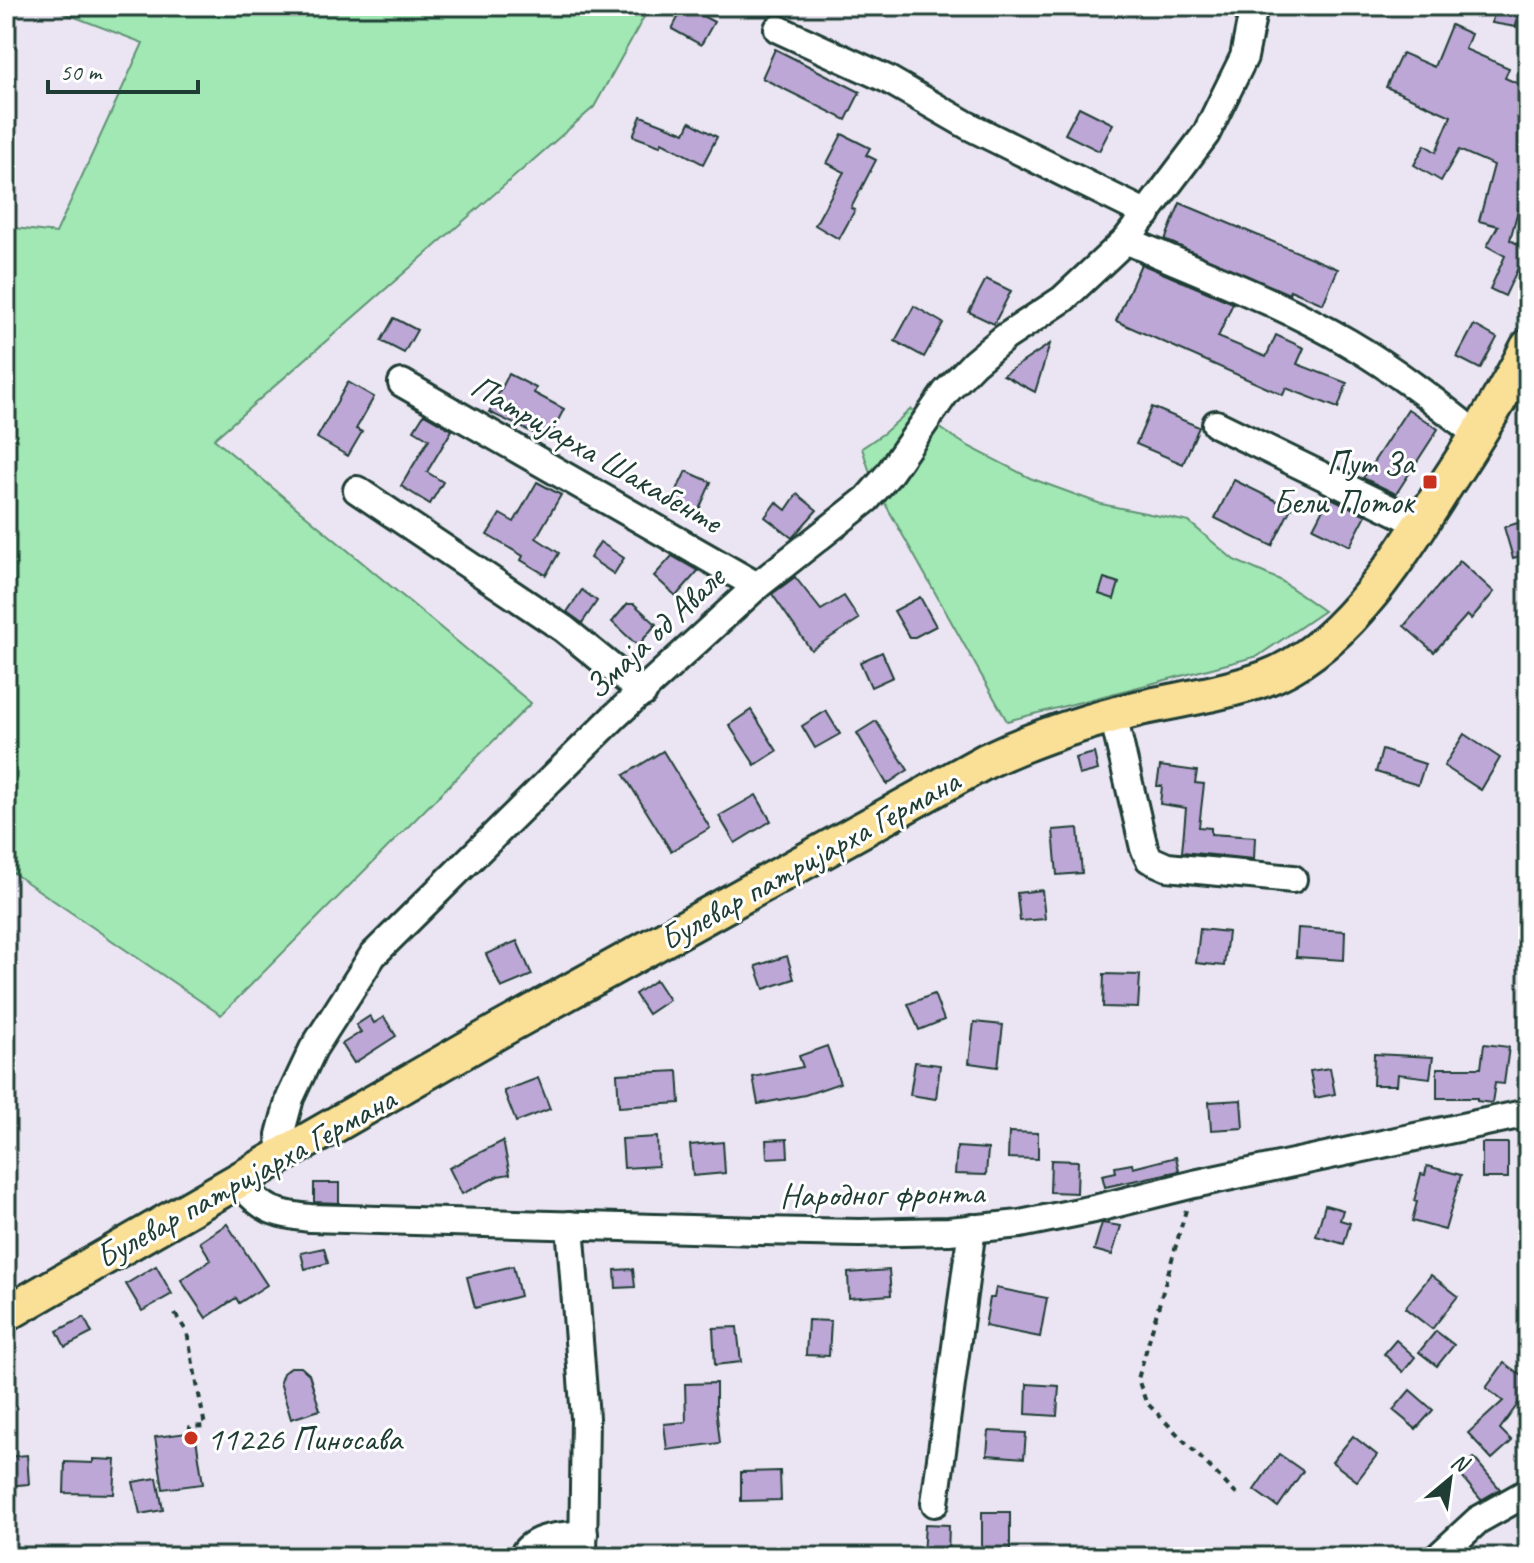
<svg xmlns="http://www.w3.org/2000/svg" width="1534" height="1563" font-family="Caveat,sans-serif">
<style>
.green{fill:#a1e8b5;stroke:#609274;stroke-width:2}
.building{fill:#bda7d6;stroke:#1f3d34;stroke-width:2}
.lines{fill:none;stroke-linecap:round;stroke-linejoin:round}
.minor-casing{stroke:#1f3d34;stroke-width:32}
.major-casing{stroke:#1f3d34;stroke-width:40}
.path{stroke:#1f3d34;stroke-width:4;stroke-dasharray:6 6;stroke-linecap:butt}
.minor{stroke:#fff;stroke-width:26}
.major{stroke:#fadf96;stroke-width:34}
.poi-dot{fill:#c8321e;stroke:#fff;stroke-width:3}
.labels{text-anchor:middle;stroke-width:6;stroke-linejoin:round;paint-order:stroke}
.street-label{font-size:34px;fill:#1f3d34;stroke:#fff}
.poi-label{font-size:34px;fill:#1f3d34;stroke:#fff;text-anchor:end}
</style>
<rect width="100%" height="100%" fill="#ebe5f3"/>
<filter id="ink" filterUnits="userSpaceOnUse"><feTurbulence type="fractalNoise" baseFrequency=".0125" numOctaves="2"/><feDisplacementMap in="SourceGraphic" scale="16" xChannelSelector="R" yChannelSelector="G"/><feConvolveMatrix kernelMatrix="1 2 1 2 8 2 1 2 1" color-interpolation-filters="sRGB"/></filter>
<g filter="url(#ink)">
<g class="green">
<path d="M46,6H650L594,107L214,439L531,703L221,1015L6,868V227L56,233L143,43Z"/>
<path d="M911,409L966,445L1030,478L1101,504L1189,522L1234,560L1280,580L1324,611L1258,656L1007,721L873,482L862,448L884,433Z"/>
</g>
<g class="building">
<path d="M684,6L714,22L701,45L672,29Z"/>
<path d="M1495,6H1518L1516,27L1492,23Z"/>
<path d="M1451,25L1471,34L1465,49L1509,68L1505,78L1528,88V173L1510,240L1527,249L1505,296L1490,289L1505,256L1487,246L1498,226L1479,221L1494,165L1459,150L1441,181L1414,165L1425,145L1436,152L1451,116L1386,87L1402,53L1434,67Z"/>
<path d="M775,49L860,92L846,120L762,78Z"/>
<path d="M1079,107L1113,124L1099,151L1065,134Z"/>
<path d="M641,116L685,133L690,122L717,137L703,164L662,142L660,146L633,136Z"/>
<path d="M842,134L870,148L866,155L876,160L851,208L855,210L839,239L815,225L844,172L827,163Z"/>
<path d="M1180,203L1338,269L1323,304L1290,290L1289,294L1165,240Z"/>
<path d="M1141,264L1233,303L1218,337L1266,357L1276,335L1304,348L1297,364L1347,383L1338,408L1286,388L1283,395L1116,321Z"/>
<path d="M986,279L1011,291L994,324L969,312Z"/>
<path d="M914,306L943,323L924,357L895,341Z"/>
<path d="M394,318L417,330L404,353L381,341Z"/>
<path d="M1474,325L1497,338L1480,369L1457,357Z"/>
<path d="M1050,344L1035,392L1003,375Z"/>
<path d="M509,374L536,388L534,393L564,409L548,440L489,412Z"/>
<path d="M348,382L374,397L356,429L362,432L348,456L317,438Z"/>
<path d="M1152,407L1199,427L1183,464L1136,444Z"/>
<path d="M1408,409L1438,429L1396,494L1363,478Z"/>
<path d="M424,414L452,430L427,472L443,482L430,504L401,486L429,439L414,430Z"/>
<path d="M686,471L711,482L698,512L672,500Z"/>
<path d="M1234,480L1291,508L1272,546L1215,518Z"/>
<path d="M537,482L561,495L536,538L559,553L546,575L521,560L523,556L487,535L500,514L514,522Z"/>
<path d="M797,494L817,510L792,538L765,517L776,502L786,510Z"/>
<path d="M1329,497L1366,515L1350,546L1313,528Z"/>
<path d="M1528,520V554L1513,558L1504,527Z"/>
<path d="M600,542L624,558L614,574L590,558Z"/>
<path d="M672,556L698,571L676,596L654,576Z"/>
<path d="M1460,561L1494,592L1471,619L1467,615L1434,652L1404,626Z"/>
<path d="M795,577L821,610L844,596L859,619L811,650L772,594Z"/>
<path d="M1104,578L1119,583L1114,599L1099,594Z"/>
<path d="M582,590L597,601L582,623L567,612Z"/>
<path d="M920,597L936,626L915,637H909L894,611Z"/>
<path d="M627,604H634L656,624L638,646L612,622Z"/>
<path d="M882,652L893,677L871,687L860,662Z"/>
<path d="M751,710L777,751L755,765L729,725Z"/>
<path d="M826,711L840,734L815,748L802,726Z"/>
<path d="M876,721L908,770L887,784L857,733Z"/>
<path d="M1464,734L1500,758L1481,790L1444,766Z"/>
<path d="M1382,750L1425,764L1418,785L1376,772Z"/>
<path d="M663,751L710,828L671,851L624,775Z"/>
<path d="M1094,753L1098,770L1079,775L1075,758Z"/>
<path d="M1160,766L1197,771L1195,783L1204,784L1199,827L1211,828V834L1255,837L1254,859L1182,852L1186,808L1160,804L1162,786H1157Z"/>
<path d="M756,795L771,821L735,843L719,816Z"/>
<path d="M1078,828L1082,873L1057,875L1053,830Z"/>
<path d="M1042,890L1045,919L1020,921L1017,893Z"/>
<path d="M1298,928L1345,931L1344,960L1296,957Z"/>
<path d="M1200,929L1228,932L1224,966L1196,963Z"/>
<path d="M517,941L532,975L501,988L486,954Z"/>
<path d="M787,956L794,979L764,989L756,966Z"/>
<path d="M1104,974L1140,975L1138,1008L1103,1007Z"/>
<path d="M656,980L669,1000L648,1014L635,994Z"/>
<path d="M934,994L944,1020L919,1030L908,1004Z"/>
<path d="M370,1016L374,1023L384,1017L396,1036L354,1063L342,1044L361,1032L356,1025Z"/>
<path d="M974,1022L1003,1025L998,1067L969,1063Z"/>
<path d="M1484,1044L1509,1047L1504,1084L1495,1083L1492,1103L1477,1101V1098H1437V1068H1481Z"/>
<path d="M827,1046L840,1083L805,1095L758,1104L753,1077L803,1067L799,1056Z"/>
<path d="M1374,1054L1433,1057L1430,1078L1398,1074L1397,1085H1373Z"/>
<path d="M915,1062L940,1065L936,1099L910,1095Z"/>
<path d="M1330,1068L1335,1094L1315,1098L1310,1071Z"/>
<path d="M678,1071L680,1103L619,1107L617,1074Z"/>
<path d="M538,1078L550,1109L516,1122L504,1091Z"/>
<path d="M1241,1100L1243,1128L1211,1130L1209,1102Z"/>
<path d="M1009,1132L1038,1133V1159L1008,1158Z"/>
<path d="M657,1137L658,1166L624,1168L622,1139Z"/>
<path d="M787,1139L788,1157L767,1158L766,1140Z"/>
<path d="M503,1141L510,1174L498,1176L462,1194L449,1168Z"/>
<path d="M723,1142L725,1173L693,1176L690,1145Z"/>
<rect x="1482" y="1143" width="26" height="35"/>
<path d="M957,1147L988,1149L986,1175L955,1174Z"/>
<path d="M1176,1157L1179,1171L1105,1187L1102,1175L1116,1172L1115,1167L1132,1164L1133,1168Z"/>
<path d="M1051,1160L1078,1161L1077,1193L1050,1192Z"/>
<path d="M1427,1166L1461,1175L1445,1230L1412,1221L1417,1202L1414,1201L1421,1174L1425,1175Z"/>
<path d="M314,1183H339V1203L314,1202Z"/>
<path d="M1325,1205L1343,1210L1340,1220L1350,1223L1344,1244L1316,1236Z"/>
<path d="M1102,1223L1121,1226L1112,1255L1094,1250Z"/>
<path d="M227,1224L267,1285L239,1303L236,1298L206,1318L181,1280L211,1260L200,1242Z"/>
<path d="M324,1248L328,1263L305,1269L301,1253Z"/>
<path d="M156,1266L172,1294L142,1311L126,1284Z"/>
<path d="M513,1266L520,1296L475,1308L467,1277Z"/>
<path d="M633,1269L635,1287L616,1288L615,1270Z"/>
<path d="M889,1270L891,1295L849,1298L848,1273Z"/>
<path d="M1431,1275L1458,1296L1432,1329L1405,1308Z"/>
<path d="M996,1288L1047,1298L1040,1337L985,1326L990,1298H994Z"/>
<path d="M84,1317L92,1333L65,1347L57,1331Z"/>
<path d="M808,1320L831,1321L829,1356L806,1355Z"/>
<path d="M737,1327L741,1362L715,1365L713,1328Z"/>
<path d="M1436,1331L1454,1345L1437,1366L1419,1352Z"/>
<path d="M1396,1340L1415,1357L1403,1372L1384,1354Z"/>
<path d="M1504,1363L1528,1380V1390L1500,1429L1512,1441L1492,1459L1468,1433L1503,1401L1486,1388Z"/>
<path d="M291,1367H301L309,1374L320,1410L291,1419L280,1382L283,1373Z"/>
<path d="M716,1383V1407L720,1443L667,1450L664,1424L686,1422L685,1384Z"/>
<path d="M1027,1384L1059,1386L1057,1416L1026,1414Z"/>
<path d="M1410,1390L1433,1410L1416,1429L1393,1410Z"/>
<path d="M989,1431L1026,1433L1024,1458L987,1455Z"/>
<path d="M195,1432L203,1484L163,1489L155,1437Z"/>
<path d="M1353,1436L1377,1455L1357,1481L1332,1462Z"/>
<path d="M1279,1454L1303,1471L1278,1507L1254,1490Z"/>
<path d="M27,1455L29,1484L6,1486V1457Z"/>
<path d="M1474,1458L1500,1489L1481,1500L1458,1472Z"/>
<path d="M93,1459L116,1460L114,1494L64,1493L65,1462L93,1463Z"/>
<path d="M780,1471L781,1500L741,1501V1472Z"/>
<path d="M157,1478L163,1510L140,1514L133,1482Z"/>
<rect x="982" y="1512" width="28" height="45"/>
<path d="M925,1524L949,1525L948,1557L923,1555Z"/>
</g>
<g class="lines">
<g class="minor-casing">
<g id="minor">
<path d="M778,29L887,79L967,125L1147,214"/>
<path d="M1126,240C1201,273 1278,301 1349,343C1395,370 1436,402 1478,436"/>
<path d="M402,383L757,586"/>
<path d="M1216,424L1421,524"/>
<path d="M357,490L564,629L643,693"/>
<path d="M1113,715L1144,848L1149,859L1167,867L1293,879"/>
<path d="M282,1156L280,1135L290,1098L313,1049L373,955L614,717L757,586L867,499L888,475L946,392L974,363L1004,338L1063,299L1126,240L1206,134L1244,57L1254,6"/>
<path d="M238,1181C262,1210 274,1214 310,1218L760,1231L859,1233L949,1231L1020,1224L1094,1209L1194,1184L1528,1113"/>
<path d="M570,1225L585,1418L583,1557"/>
<path d="M935,1503L972,1228"/>
<path d="M522,1557C533,1535 562,1537 584,1534"/>
<path d="M1438,1557L1478,1520L1528,1492"/>
</g>
</g>
<g class="major-casing">
<path id="major" d="M6,1314L500,1030L986,761C1036,737 1087,721 1140,708C1182,699 1224,693 1264,679C1345,650 1403,551 1447,483C1476,439 1504,394 1528,347"/>
</g>
<g class="path">
<path d="M1186,1210L1138,1379L1146,1402L1240,1498"/>
<path d="M175,1314L187,1332L205,1426L190,1427V1432"/>
</g>
<use href="#minor" class="minor"/>
<use href="#major" class="major"/>
</g>
</g>
<g class="poi-dot">
<rect x="1422" y="474" width="16" height="16" rx="4"/>
<circle cx="191" cy="1438" r="8"/>
</g>
<g class="labels">
<g class="street-label">
<text transform="translate(597 453) rotate(30)" y="12">Патријарха Шакабенте</text>
<text transform="translate(654 632) rotate(-43)" y="12">Змаја од Авале</text>
<text transform="translate(809 859) rotate(-29)" y="12">Булевар патријарха Германа</text>
<text transform="translate(245 1177) rotate(-29)" y="12">Булевар патријарха Германа</text>
<text transform="translate(882 1193) rotate(-1)" y="12">Народног фронта</text>
</g>
<g class="poi-label">
<text x="1414" y="474">Пут За<tspan x="1414" dy="39">Бели Поток</tspan></text>
<text x="207" y="1450" text-anchor="start">11226 Пиносава</text>
</g>
</g>
<rect width="1534" height="1563" fill="none" stroke="#fff" stroke-width="32"/>
<rect x="16" y="16" width="1502" height="1531" fill="none" stroke="#1f3d34" stroke-width="3" filter="url(#ink)"/>
<g transform="translate(1450 1479) rotate(29)" stroke="#ffffff" stroke-width="6" paint-order="stroke">
<path d="M0-6L14 30L0 20L-14 30Z" fill="#1f3d34"/>
<text y="-12" font-size="22" font-weight="bold" text-anchor="middle" fill="#1f3d34">N</text>
</g>
<path d="M48 80v12h150v-12" fill="none" stroke="#1f3d34" stroke-width="4"/>
<text x="60" y="80" font-size="24" fill="#1f3d34" stroke="#ffffff" stroke-width="6" paint-order="stroke">50 m</text>
</svg>
